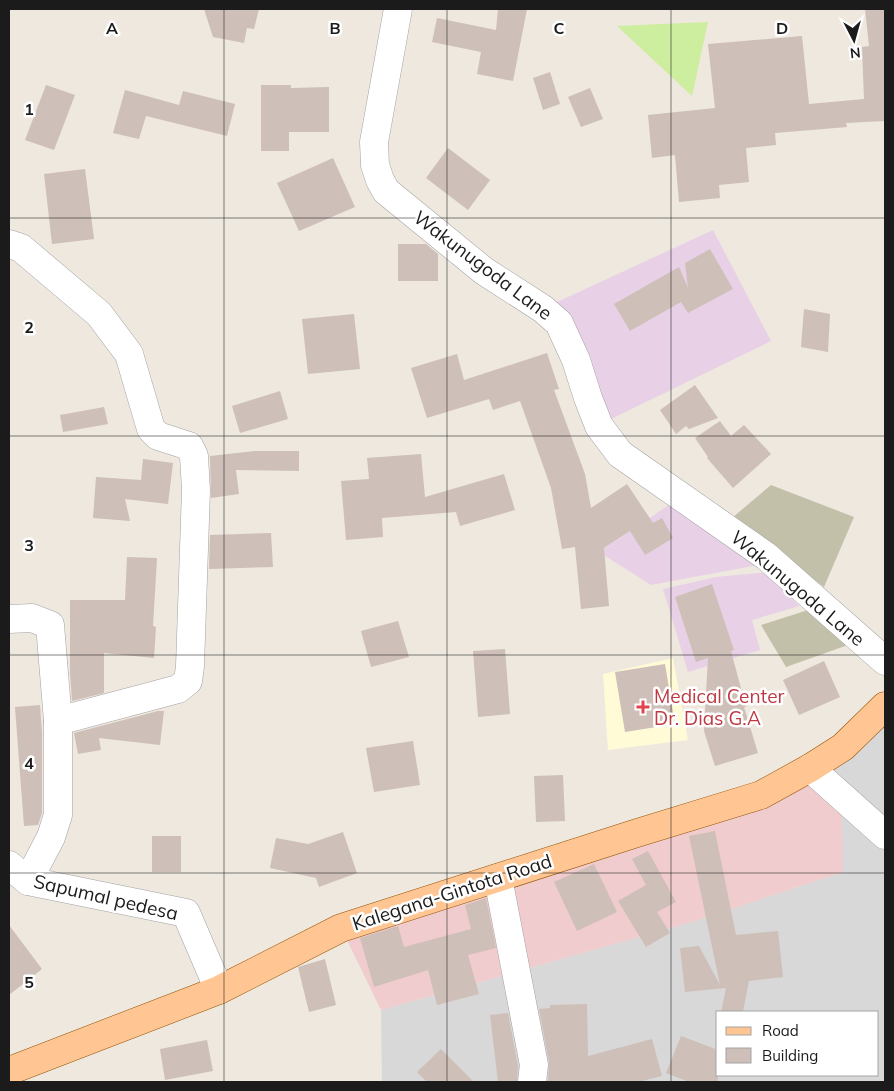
<svg xmlns="http://www.w3.org/2000/svg" width="894" height="1091" font-family="Mulish,sans-serif">
<style>
.residential{fill:#d9d8d8;fill-rule:evenodd}
.commercial{fill:#f1ccce}
.industrial{fill:#e8d0e6}
.education{fill:#fffbd7}
.construction{fill:#c3c0aa}
.grass{fill:#ceee9f}
.building{fill:#cebfb8}
.lines{fill:none;stroke-linecap:round;stroke-linejoin:round}
.minor-casing{stroke:#a2a2a2;stroke-width:29}
.major-casing{stroke:#925300;stroke-width:29}
.minor{stroke:#fff;stroke-width:28}
.major{stroke:#ffc593;stroke-width:28}
.grid{fill:none;stroke:#1b1b1b;stroke-width:1;stroke-opacity:0.55}
.health-dot{fill:#e0444e;stroke:#fff;stroke-width:2}
.labels{text-anchor:middle;stroke-width:5;stroke-linejoin:round;paint-order:stroke}
.street-label{font-size:19px;fill:#1b1b1b;stroke:#fff}
.health-label{font-size:19px;fill:#be3a42;stroke:#fff;text-anchor:start}
.grid-label{font-size:16px;text-anchor:middle;font-weight:bold;fill:#1b1b1b;stroke:#fff;stroke-width:5;stroke-linejoin:round;paint-order:stroke}
</style>
<rect width="100%" height="100%" fill="#eee8df"/>
<path class="residential" d="M885,706V1082H382L381,1010L691,922L843,872L810,768ZM718,1012H878V1075H718Z"/>
<path class="commercial" d="M810,768L841,794L843,872L692,922L381,1010L341,928Z"/>
<g class="industrial">
<path d="M713,230L771,341L611,419L555,303Z"/>
<path d="M672,503L758,565L651,585L599,552Z"/>
<path d="M768,572L799,606L752,620L760,650L688,672L663,589L716,577Z"/>
</g>
<path class="education" d="M673,658L688,740L608,750L603,674Z"/>
<g class="construction">
<path d="M771,485L854,517L824,587L732,518Z"/>
<path d="M808,610L848,645L786,667L761,625Z"/>
</g>
<path class="grass" d="M708,22L692,96L617,26L707,22Z"/>
<g class="building">
<path d="M204,9H259L254,29L247,28L244,43L213,37Z"/>
<path d="M498,9H527L513,81L477,74L481,52L432,42L437,18L496,30Z"/>
<path d="M865,9H885V121L846,123L847,127L775,133L776,145L746,148L749,182L719,185L720,198L679,202L675,155L652,158L648,115L715,108L708,44L802,36L809,104L864,99L862,47L869,46Z"/>
<path d="M550,72L560,104L543,110L533,78Z"/>
<path d="M46,85L75,95L54,150L25,140Z"/>
<path d="M261,85H291V88L329,87V132H289V151H261Z"/>
<path d="M590,88L603,119L581,127L568,97Z"/>
<path d="M125,90L179,105L183,91L235,104L227,136L146,116L139,139L113,133Z"/>
<path d="M448,148L490,180L468,210L426,178Z"/>
<path d="M333,158L355,207L299,231L277,183Z"/>
<path d="M85,169L94,239L52,244L44,174Z"/>
<path d="M398,244H426L438,254V281H398Z"/>
<path d="M710,249L733,289L688,313L681,302L630,331L614,304L679,267L688,288L685,263Z"/>
<path d="M804,309L830,314L828,352L801,347Z"/>
<path d="M354,314L360,369L308,374L302,319Z"/>
<path d="M547,353L559,389L554,390L585,474L591,508L627,484L653,523L662,518L673,538L645,555L630,531L604,548L609,606L581,609L575,547L562,549L551,488L520,401L493,410L489,399L427,418L411,368L457,354L464,380Z"/>
<path d="M695,385L718,418L689,429L686,426L676,434L660,410Z"/>
<path d="M280,391L288,419L240,433L232,406Z"/>
<path d="M104,407L108,424L63,432L60,415Z"/>
<path d="M720,421L731,436L744,425L771,454L733,488L707,458L708,457L695,438Z"/>
<path d="M255,451H299V471L236,470L239,494L211,498L210,456Z"/>
<path d="M421,454L425,497L504,474L515,510L460,526L456,512L382,518L383,537L346,540L341,481L369,479L367,458Z"/>
<path d="M143,459L173,463L168,504L125,499L130,521L93,518L96,477L141,480Z"/>
<path d="M271,533L273,567L209,569L210,535Z"/>
<path d="M127,557L157,558L153,626L156,627L154,658L104,653V693L72,701L70,673V600H125Z"/>
<path d="M712,584L734,650L731,651L746,707H744L758,753L715,766L704,731L708,658L696,662L675,597Z"/>
<path d="M398,621L409,657L371,667L361,631Z"/>
<path d="M505,649L510,714L478,717L473,651Z"/>
<path d="M824,661L840,697L799,715L783,680Z"/>
<path d="M665,664L675,724L625,732L615,672Z"/>
<path d="M40,705L42,733V813L38,825L24,826L15,707Z"/>
<path d="M158,711H164L160,745L99,738L101,750L78,754L74,733Z"/>
<path d="M413,741L420,785L374,792L366,748Z"/>
<path d="M563,775L565,821L536,822L534,776Z"/>
<path d="M715,831L736,935L778,931L783,977L749,981L743,1012H721L726,988L685,992L680,948L699,946L720,985L689,836Z"/>
<path d="M343,832L357,873L319,887L316,878L270,868L276,838L308,844Z"/>
<rect x="152" y="836" width="29" height="36"/>
<path d="M648,851L676,902L657,912L670,933L646,947L618,901L646,885L632,859Z"/>
<path d="M594,864L617,912L577,931L554,882Z"/>
<path d="M486,898L496,948L468,955L479,994L437,1005L428,970L374,987L360,938L398,926L404,947L471,929L465,905Z"/>
<path d="M9,925L42,969L9,995Z"/>
<path d="M325,959L336,1005L309,1012L298,967Z"/>
<path d="M587,1004L588,1056L652,1039L662,1076L638,1082H548L549,1062L539,1009L550,1008V1005Z"/>
<path d="M508,1013L518,1066L517,1082H498L490,1015Z"/>
<path d="M681,1036L718,1050V1082H689L666,1073Z"/>
<path d="M207,1040L213,1071L165,1080L160,1049Z"/>
<path d="M441,1049L474,1082H427L417,1072Z"/>
</g>
<g class="lines">
<g class="minor-casing">
<g id="minor">
<path d="M398,9L374,142L375,165L380,180L386,191L484,271L543,309L559,323L576,360L588,398L599,426L620,454L766,556L885,661"/>
<path d="M9,244L21,248L99,314L129,354L151,429L158,436L189,446L194,456L196,490L190,666L188,681L178,689L58,721"/>
<path d="M9,619L32,618L50,625L58,721V815L51,837L28,881"/>
<path d="M810,768L885,835"/>
<path d="M9,865L28,881L186,913L219,990"/>
<path d="M498,878L534,1065L532,1082"/>
</g>
</g>
<g class="major-casing">
<path id="major" d="M9,1071L219,990L341,928L637,833L761,795L810,768L843,747L885,706"/>
</g>
<use href="#minor" class="minor"/>
<use href="#major" class="major"/>
</g>
<path class="grid" d="M224,9V1082M447,9V1082M671,9V1082M9,218H885M9,436H885M9,655H885M9,873H885"/>
<path class="health-dot" d="M640.5 699.5h5v5h5v5h-5v5h-5v-5h-5v-5h5z"/>
<g class="labels">
<g class="street-label">
<text transform="translate(483 265) rotate(37)" y="7">Wakunugoda Lane</text>
<text transform="translate(798 588) rotate(40)" y="7">Wakunugoda Lane</text>
<text transform="translate(452 892) rotate(-18)" y="7">Kalegana-Gintota Road</text>
<text transform="translate(106 897) rotate(13)" y="7">Sapumal pedesa</text>
</g>
<g class="health-label">
<text x="654" y="703">Medical Center<tspan x="654" dy="22">Dr. Dias G.A</tspan></text>
</g>
</g>
<g class="grid-label">
<text x="112" y="34">A</text>
<text x="335" y="34">B</text>
<text x="559" y="34">C</text>
<text x="782" y="34">D</text>
<text x="29" y="115">1</text>
<text x="29" y="333">2</text>
<text x="29" y="551">3</text>
<text x="29" y="769">4</text>
<text x="29" y="988">5</text>
</g>
<rect width="894" height="1091" fill="none" stroke="#1b1b1b" stroke-width="20"/>
<rect x="716" y="1011" width="162" height="65" fill="#ffffff" stroke="#a4a4a4"/>
<rect x="726" y="1027" width="25" height="8" fill="#ffc593" stroke="#a4a4a4"/>
<text x="762" y="1036" font-size="15" fill="#1b1b1b">Road</text>
<rect x="726" y="1048" width="25" height="15" fill="#cebfb8" stroke="#a4a4a4"/>
<text x="762" y="1061" font-size="15" fill="#1b1b1b">Building</text>
<g transform="translate(854 40) rotate(174)" stroke="#ffffff" stroke-width="4" paint-order="stroke">
<path d="M0-4L9 19L0 12L-9 19Z" fill="#1b1b1b"/>
<text y="-8" font-size="14" font-weight="bold" text-anchor="middle" fill="#1b1b1b">N</text>
</g>
</svg>
